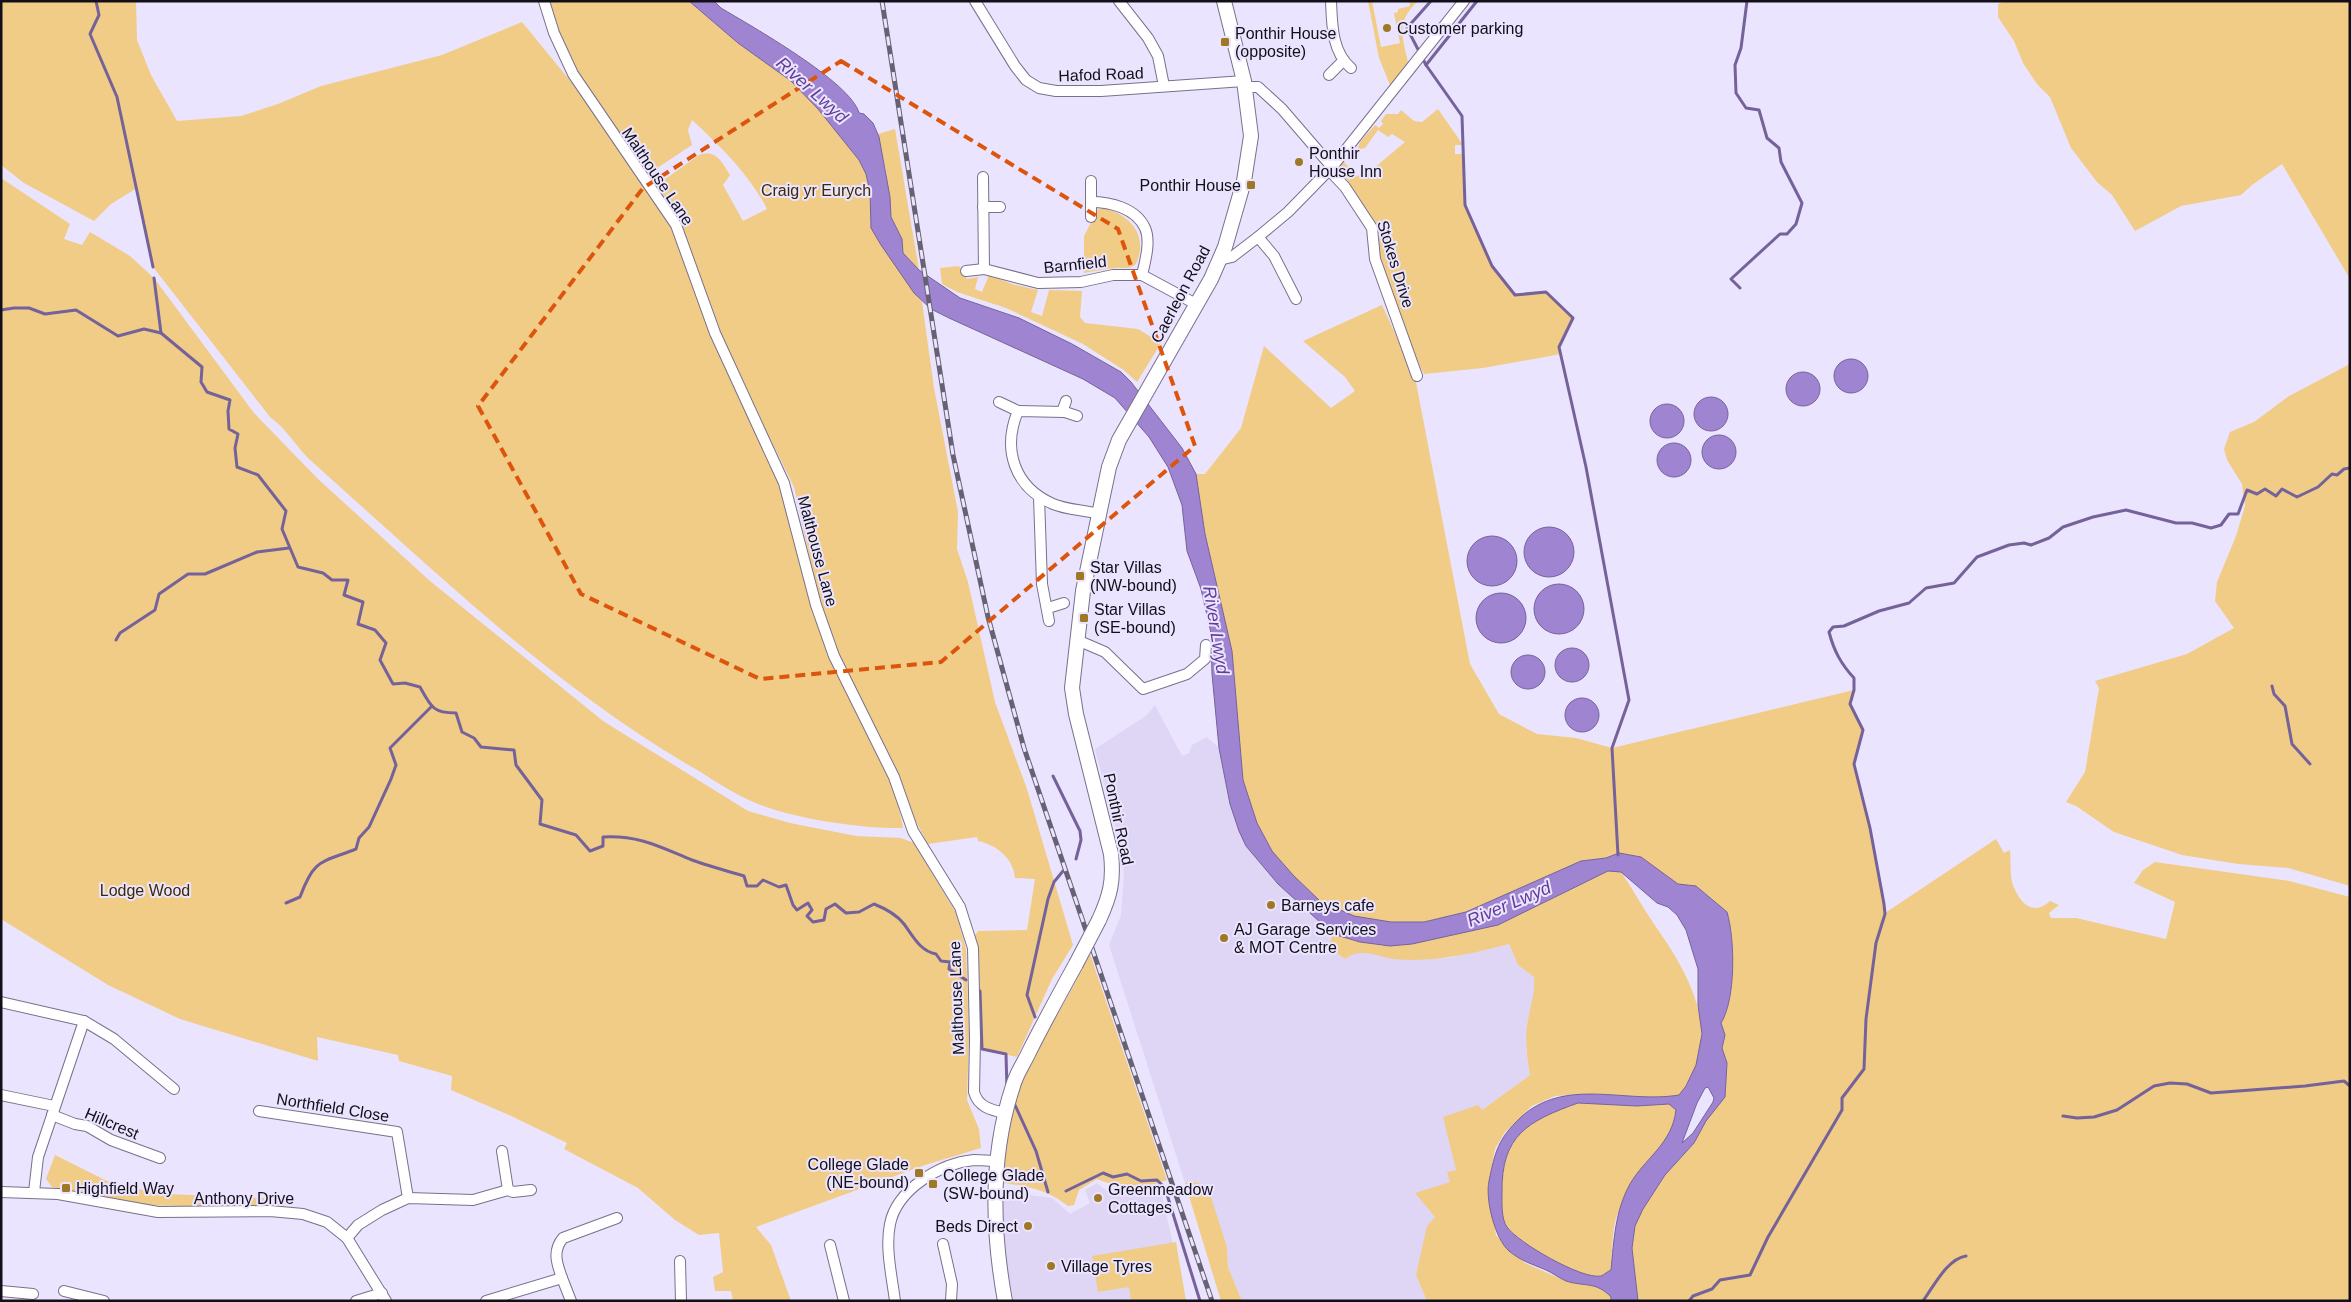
<svg xmlns="http://www.w3.org/2000/svg" width="2351" height="1302" font-family="Arial,sans-serif">
<style>
.built{fill:#dfd6f6}
.green{fill:#f0cc86}
.water{fill:#9f85d1;stroke:#75629a;fill-rule:evenodd}
.lines{fill:none;stroke-linecap:round;stroke-linejoin:round}
.stream{stroke:#75629a;stroke-width:3}
.minor-casing{stroke:#79708c;stroke-width:12}
.secondary-casing{stroke:#79708c;stroke-width:16}
.minor{stroke:#fff;stroke-width:10}
.secondary{stroke:#fff;stroke-width:14}
.rail-casing{stroke:#676273;stroke-width:5}
.rail{stroke:#ebe4fe;stroke-width:3;stroke-dasharray:9;stroke-linecap:butt}
.secondary-bridge-casing{stroke:#79708c;stroke-width:16;stroke-linecap:butt}
.secondary-bridge{stroke:#fff;stroke-width:14}
.marked{fill:none;stroke:#dd550d;stroke-width:4;stroke-dasharray:10 6;stroke-linejoin:round}
.poi-dot{fill:#9e7925;stroke:#ebe4fe;stroke-width:2}
.labels{text-anchor:middle;stroke-width:4;stroke-linejoin:round;paint-order:stroke}
.poi-label{font-size:16px;fill:#120f19;stroke:#ebe4fe;text-anchor:start}
.street-label{font-size:16px;fill:#120f19;stroke:#ebe4fe}
.park-label{font-size:16px;fill:#3b2a04;stroke:#ebe4fe}
.water-label{font-size:18px;font-style:italic;fill:#613d98;stroke:#ebe4fe}
</style>
<rect width="100%" height="100%" fill="#ebe4fe"/>
<g class="built">
<path d="M1155,705L1182,756L1189,753L1192,745L1207,737L1219,748L1230,804L1246,846L1296,902L1333,934L1328,947L1353,953L1365,952L1393,958L1419,959L1449,958L1509,944L1518,965L1534,977L1535,995L1528,1020L1526,1050L1530,1075L1482,1110L1435,1217L1416,1275L1427,1301H1242L1228,1267L1227,1247L1196,1182L1185,1183L1109,945L1121,915L1124,875L1122,853L1095,749L1147,715Z"/>
<path d="M1097,1183L1113,1196L1161,1191L1186,1301H1014L1002,1246L1001,1191L1052,1198L1070,1214L1090,1203L1085,1190Z"/>
</g>
<g class="green">
<path d="M1,1H136L137,40L151,75L177,121L241,116L278,104L321,86L442,55L522,22L572,83L662,208L675,234C710,318 748,401 780,486C799,540 805,597 827,650C852,708 893,765 903,828C861,829 788,818 751,801C728,791 707,775 685,763C547,681 428,565 309,459C295,445 286,428 270,417L153,267L137,188L111,204L94,221L24,183L1,165Z"/>
<path d="M548,1H689L738,43L791,81L818,109L859,160L866,174L870,192L871,228L914,293L922,302L934,388L958,512L957,549L968,582L995,702L1027,789L1073,945L1052,979L1017,1057L982,1049L978,952L975,935L978,931L1027,930L1035,879L1015,878C1013,858 997,845 978,841L977,837L928,844L915,820L901,781L833,643L814,577L794,487L726,349L690,248L676,215L657,185L699,155C716,149 722,162 730,175L723,185L743,221L767,209C750,175 720,146 692,120L688,130L692,145L648,174C633,154 618,135 604,115C579,81 562,41 548,1Z"/>
<path d="M1368,1H1372L1381,47L1400,43L1394,13L1398,12V9L1410,6L1409,1H1418C1396,22 1402,35 1408,62L1390,85L1379,58Z"/>
<path d="M2005,1H2350V279L2282,164L2252,185L2241,195L2181,206L2135,231L2112,195L2097,182L2071,148L2050,97L2037,84L2023,63L2014,41L1998,17V4Z"/>
<path d="M1438,109L1463,145H1455V154H1463L1465,205L1492,266L1514,295L1546,292L1573,318L1559,347L1561,354L1483,368L1424,374L1414,355L1378,255L1380,231L1338,166L1343,161L1357,176L1367,174L1405,142L1392,134L1388,137L1378,130L1365,148L1357,150L1360,142L1375,125L1379,128L1383,124L1381,121L1386,114H1398L1401,110L1414,121L1422,122Z"/>
<path d="M895,129L919,270L903,253L902,239L891,217L886,172L878,134Z"/>
<path d="M1,178L70,224L64,239L82,245L90,232L130,256L154,278L254,413L318,479L430,581L603,721L748,811L790,823L856,836L901,838L914,843L956,913L966,949L969,1034L967,1100L979,1129L981,1148L925,1165L756,1227L771,1245L791,1301H733L731,1291H715L713,1277L723,1272L719,1233L699,1235L675,1220L638,1188L564,1149L567,1143L509,1115L451,1090L452,1076L399,1061L398,1055L317,1037L318,1061L180,1019L108,985L1,919Z"/>
<path d="M1104,208C1126,214 1145,230 1139,255C1138,260 1136,266 1131,267C1126,269 1120,267 1115,268C1105,269 1095,271 1084,273V236L1098,209Z"/>
<path d="M959,266L967,279L978,277L975,289L982,292L989,275L1012,284L1038,290L1031,312L1042,316L1049,290L1082,291L1080,317L1085,323L1138,329L1161,343L1137,382L1125,371L1083,344L1006,308L957,292L942,284L940,268Z"/>
<path d="M1382,305L1415,377L1470,664L1499,714L1537,734L1576,738L1612,748L1854,690L1850,704L1863,730L1854,764L1870,828L1885,913L1996,839L2004,853L2010,850C2011,860 2010,872 2012,882C2018,901 2032,918 2050,901L2059,905L2049,913L2051,918H2076L2166,939L2175,902L2134,883L2143,870L2155,862L2289,881L2350,897V1301H1638L1632,1248L1635,1226L1643,1209L1665,1175L1694,1143L1706,1121L1725,1096L1727,1063L1722,1047L1725,1035L1721,1023C1736,999 1735,939 1727,912L1696,886L1678,884L1641,857L1619,853L1606,858L1581,861L1466,912L1424,922H1391L1354,916L1320,901L1293,875L1272,851L1257,823L1243,780L1232,651L1205,534L1196,474H1205L1241,428L1264,346L1331,408L1355,391L1345,377L1303,341Z"/>
<path d="M2350,364V886L2288,868L2238,864L2182,855L2114,832L2076,806L2066,802L2085,772L2099,688L2095,681L2187,654L2234,628L2215,601L2217,582L2236,536L2245,506L2242,484L2227,460L2224,449L2230,432L2254,422L2289,396Z"/>
<path d="M1608,871L1621,872C1633,889 1642,907 1654,924C1690,975 1726,1038 1679,1095L1662,1098L1589,1094L1555,1096L1532,1106L1505,1132L1495,1149L1488,1185L1496,1235L1525,1263L1566,1281L1601,1287L1611,1297V1301H1427L1416,1275L1427,1226L1435,1217L1415,1193L1450,1182L1447,1172L1456,1170L1443,1117L1478,1105L1482,1110L1530,1075C1527,1057 1524,1038 1528,1020C1531,1003 1535,995 1534,977L1518,965L1509,944C1471,954 1433,963 1393,959C1376,956 1361,947 1345,959L1328,947L1333,934L1360,942L1390,946L1412,944L1498,925Z"/>
<path d="M1090,954L1167,1180C1143,1189 1121,1189 1097,1179L1079,1190L1074,1205L1068,1206C1048,1190 1027,1186 1003,1183C1003,1152 1007,1115 1020,1086C1041,1041 1068,998 1090,954Z"/>
<path d="M1578,1103L1637,1106L1669,1104L1676,1110C1672,1144 1633,1181 1618,1213C1612,1225 1612,1255 1611,1270C1608,1271 1604,1275 1601,1276C1582,1280 1517,1242 1507,1227C1501,1219 1502,1202 1502,1193C1501,1135 1528,1121 1578,1103Z"/>
<path d="M55,1155L115,1185L168,1194L279,1199L286,1208L142,1205L52,1187L46,1179Z"/>
<path d="M1196,1182L1203,1185L1210,1194L1227,1247L1228,1267L1242,1301H1221L1185,1183Z"/>
<path d="M1176,1242L1186,1301H1131L1129,1287L1098,1292L1092,1256Z"/>
</g>
<g class="water">
<path d="M689,1H714L721,8C751,26 851,82 859,113L864,114L873,123L879,137L890,197L891,217L902,239L903,253L919,270L960,298L1019,318L1072,344L1121,372L1131,382L1182,448L1196,474L1205,534L1232,651L1243,780L1257,823L1272,851L1293,875L1320,901L1354,916L1391,922H1424L1466,912L1581,861L1606,858L1619,853L1641,857L1678,884L1696,886L1727,912C1735,939 1736,999 1721,1023L1725,1035L1722,1048L1727,1063L1725,1097L1706,1121L1694,1143L1665,1175L1643,1209L1635,1226L1632,1248L1638,1301H1611V1297C1596,1281 1584,1287 1566,1281C1559,1278 1553,1273 1546,1270C1532,1264 1521,1261 1509,1251C1495,1239 1485,1199 1489,1181C1495,1152 1498,1139 1520,1118C1565,1076 1625,1104 1679,1095L1686,1086L1696,1065L1702,1034L1698,1005V969L1686,930L1677,915L1668,907L1657,903L1621,872L1608,871L1498,925L1412,944L1390,946L1360,942L1333,934L1278,884L1246,846L1239,831L1230,804L1219,748L1212,674L1211,633L1201,589L1187,551L1182,505L1168,467L1149,437L1115,398L1083,379L949,318L931,309L914,293L881,245L871,228L870,192L866,174L859,160L818,109L791,81L738,43ZM1708,1087L1714,1098L1713,1102L1693,1133L1682,1143L1697,1103L1705,1088ZM1578,1103L1637,1106L1669,1104L1676,1110C1672,1144 1645,1158 1630,1184C1615,1211 1614,1240 1611,1270C1608,1271 1604,1275 1601,1276C1582,1280 1517,1242 1507,1227C1501,1219 1502,1202 1502,1193C1501,1135 1528,1121 1578,1103Z"/>
<circle cx="1851" cy="376" r="17"/>
<circle cx="1803" cy="389" r="17"/>
<circle cx="1711" cy="414" r="17"/>
<circle cx="1667" cy="421" r="17"/>
<circle cx="1719" cy="452" r="17"/>
<circle cx="1674" cy="460" r="17"/>
<circle cx="1549" cy="552" r="25"/>
<circle cx="1492" cy="561" r="25"/>
<circle cx="1559" cy="609" r="25"/>
<circle cx="1501" cy="618" r="25"/>
<circle cx="1572" cy="665" r="17"/>
<circle cx="1528" cy="672" r="17"/>
<circle cx="1582" cy="715" r="17"/>
</g>
<g class="lines">
<g class="stream">
<path d="M96,1L99,15L90,34L117,97L153,267"/>
<path d="M1431,1L1407,28L1426,65L1462,116L1465,205L1492,266L1515,295L1546,292L1573,318L1559,347L1586,467L1629,700L1612,748L1618,855"/>
<path d="M1426,65L1477,1"/>
<path d="M154,278L161,333"/>
<path d="M1740,288L1731,279L1780,234H1787L1796,224L1802,203L1781,162L1779,148L1767,138L1759,110L1746,108L1736,93L1735,65L1741,48L1747,1"/>
<path d="M1,310L14,308H29L45,314L76,310L118,336L144,329L161,333L202,367L201,382L207,392L230,400L228,411L229,429L238,434L235,448L237,467L258,475L286,511L282,529L298,567L323,573L332,580H348L344,595L363,602L358,624L375,630L386,643L380,660L393,684L405,683L420,687C431,707 433,713 456,713L462,732L474,738L481,747L514,750L516,765L542,800L540,824L576,835L590,851L603,846V837C639,835 660,847 692,860C709,866 727,871 744,876L747,886H757L763,880L779,887L786,885L793,905L797,910L808,903L812,910L807,916L813,922L824,920L826,909L835,904L846,913L859,912L874,904C884,908 897,915 904,924C913,936 920,951 936,954L941,961L950,962L949,969L966,980"/>
<path d="M116,640L120,633L155,610L159,594L188,574H205L257,552L289,548"/>
<path d="M2272,686L2274,694L2285,706L2292,744L2310,764"/>
<path d="M1053,776L1080,831L1081,840L1076,859"/>
<path d="M286,903L300,897C314,859 320,863 356,849L359,838L369,827L391,779L396,765L390,748L431,707"/>
<path d="M980,991L982,1049L1006,1054L1007,1090"/>
<path d="M1035,1017L1027,995L1048,899L1054,882L1063,871"/>
<path d="M1015,1105L1036,1151L1048,1192"/>
<path d="M2063,1116L2077,1118L2094,1117L2117,1110L2154,1086L2170,1083L2187,1084L2211,1093L2305,1086L2344,1081L2350,1086"/>
<path d="M1066,1191L1103,1173L1113,1177L1127,1174L1141,1181L1157,1180L1165,1188L1200,1301"/>
<path d="M1689,1301L1693,1296L1712,1289L1720,1280L1750,1275L1768,1237L1842,1110V1098L1864,1069L1866,1019L1876,943L1885,914L1884,904L1870,828L1854,764L1863,730L1850,704L1854,690V678C1841,664 1834,651 1829,632L1833,627L1844,626L1879,611L1909,603L1926,588L1954,583L1977,557L2009,545L2024,543L2031,545L2049,538L2063,527L2093,517L2126,510L2176,523H2192L2211,528L2221,525L2229,514H2238L2247,490L2257,494L2265,489L2276,496L2282,489L2297,497L2318,487L2332,474L2337,475L2344,469L2350,468"/>
<path d="M1923,1301C1934,1286 1947,1259 1966,1256"/>
</g>
<g class="minor-casing">
<g id="minor">
<path d="M544,1L554,33L573,74L676,225L715,333L784,483L816,605L834,656L894,777L913,831L960,907L973,948L975,1039L974,1092C978,1107 991,1110 1005,1113"/>
<path d="M975,1L1015,66L1026,80L1039,88L1056,91H1101L1244,81"/>
<path d="M1119,1L1148,38L1158,56L1164,86"/>
<path d="M1331,1C1332,25 1332,52 1351,68"/>
<path d="M1329,75L1343,61"/>
<path d="M1245,87H1258L1282,109L1332,167"/>
<path d="M1329,170L1345,187L1372,228L1375,259L1417,376"/>
<path d="M983,177L984,269L1038,283L1081,282L1113,275H1142L1196,304"/>
<path d="M1091,181V217"/>
<path d="M1091,202C1110,202 1136,208 1145,228C1151,241 1145,262 1142,275"/>
<path d="M983,207H1000"/>
<path d="M1258,237L1274,256L1296,299"/>
<path d="M1219,260L1232,257L1258,237L1288,212L1332,167L1464,1"/>
<path d="M966,271L984,269"/>
<path d="M999,402L1018,411"/>
<path d="M1062,412L1066,401"/>
<path d="M1077,416L1065,412L1018,411C1002,449 1014,487 1053,504C1067,510 1085,510 1099,514"/>
<path d="M1039,497L1042,584L1049,621"/>
<path d="M1048,608L1064,603"/>
<path d="M1077,640L1105,652L1143,689L1187,674L1205,659L1206,645"/>
<path d="M1,1002L84,1021L114,1039L174,1089"/>
<path d="M1,1095L54,1106"/>
<path d="M259,1111L397,1132L408,1198"/>
<path d="M52,1115L75,1124L87,1126L111,1140L160,1158"/>
<path d="M508,1190L513,1192L531,1190"/>
<path d="M1,1192L58,1194L158,1212L270,1211L303,1214L327,1222L347,1238L386,1301"/>
<path d="M34,1192L38,1157L84,1021"/>
<path d="M347,1238L358,1225L382,1210L408,1198L473,1200L508,1190L502,1151"/>
<path d="M943,1244L952,1284L951,1301"/>
<path d="M830,1245L844,1301"/>
<path d="M680,1261L681,1301"/>
<path d="M562,1278C557,1264 552,1251 563,1238L617,1218"/>
<path d="M1,1291L33,1294"/>
<path d="M64,1291L104,1301"/>
<path d="M356,1301L382,1293"/>
<path d="M486,1301L562,1278L571,1301"/>
<path d="M895,1301C892,1277 885,1248 890,1224C897,1189 941,1163 974,1160C982,1160 990,1161 998,1161"/>
</g>
</g>
<g class="secondary-casing">
<g id="secondary">
<path d="M1099,920C1110,896 1114,881 1111,854L1076,714L1072,688L1083,591L1109,467L1119,440L1211,279L1225,247L1244,181L1251,136L1244,81L1224,1"/>
<path d="M1005,1301C992,1230 990,1155 1013,1086C1016,1074 1024,1063 1029,1052C1044,1022 1060,993 1076,964"/>
</g>
</g>
<use href="#minor" class="minor"/>
<use href="#secondary" class="secondary"/>
<g class="rail-casing">
<path id="rail" d="M882,1L953,455L988,617L1024,748L1212,1301"/>
</g>
<use href="#rail" class="rail"/>
<g class="secondary-bridge-casing">
<path id="secondary-bridge" d="M1076,964L1099,920"/>
</g>
<use href="#secondary-bridge" class="secondary-bridge"/>
</g>
<path class="marked" d="M841,61L1118,229L1195,446L941,662L760,679L581,594L478,406L643,188Z"/>
<g class="poi-dot">
<circle cx="1387" cy="28" r="5"/>
<rect x="1220" y="37" width="10" height="10" rx="2.5"/>
<circle cx="1299" cy="162" r="5"/>
<rect x="1246" y="180" width="10" height="10" rx="2.5"/>
<rect x="1075" y="571" width="10" height="10" rx="2.5"/>
<rect x="1079" y="613" width="10" height="10" rx="2.5"/>
<circle cx="1271" cy="905" r="5"/>
<circle cx="1224" cy="938" r="5"/>
<rect x="914" y="1168" width="10" height="10" rx="2.5"/>
<rect x="928" y="1179" width="10" height="10" rx="2.5"/>
<rect x="61" y="1183" width="10" height="10" rx="2.5"/>
<circle cx="1098" cy="1198" r="5"/>
<circle cx="1028" cy="1226" r="5"/>
<circle cx="1051" cy="1266" r="5"/>
</g>
<g class="labels">
<g class="poi-label">
<text x="1397" y="34">Customer parking</text>
<text x="1235" y="39">Ponthir House<tspan x="1235" dy="18">(opposite)</tspan></text>
<text x="1309" y="159">Ponthir<tspan x="1309" dy="18">House Inn</tspan></text>
<text x="1241" y="191" text-anchor="end">Ponthir House</text>
<text x="1090" y="573">Star Villas<tspan x="1090" dy="18">(NW-bound)</tspan></text>
<text x="1094" y="615">Star Villas<tspan x="1094" dy="18">(SE-bound)</tspan></text>
<text x="1281" y="911">Barneys cafe</text>
<text x="1234" y="935">AJ Garage Services<tspan x="1234" dy="18">&amp; MOT Centre</tspan></text>
<text x="909" y="1170" text-anchor="end">College Glade<tspan x="909" dy="18">(NE-bound)</tspan></text>
<text x="943" y="1181">College Glade<tspan x="943" dy="18">(SW-bound)</tspan></text>
<text x="76" y="1194">Highfield Way</text>
<text x="1108" y="1195">Greenmeadow<tspan x="1108" dy="18">Cottages</tspan></text>
<text x="1018" y="1232" text-anchor="end">Beds Direct</text>
<text x="1061" y="1272">Village Tyres</text>
</g>
<g class="street-label">
<text transform="translate(1101 74) rotate(-2)" y="6">Hafod Road</text>
<text transform="translate(658 176) rotate(56)" y="6">Malthouse Lane</text>
<text transform="translate(1075 264) rotate(-6)" y="6">Barnfield</text>
<text transform="translate(1396 264) rotate(73)" y="6">Stokes Drive</text>
<text transform="translate(1180 294) rotate(-62)" y="6">Caerleon Road</text>
<text transform="translate(818 551) rotate(75)" y="6">Malthouse Lane</text>
<text transform="translate(1119 819) rotate(78)" y="6">Ponthir Road</text>
<text transform="translate(956 998) rotate(-92)" y="6">Malthouse Lane</text>
<text transform="translate(333 1107) rotate(9)" y="6">Northfield Close</text>
<text transform="translate(112 1123) rotate(23)" y="6">Hillcrest</text>
<text x="244" y="1204">Anthony Drive</text>
</g>
<g class="park-label">
<text x="816" y="196">Craig yr Eurych</text>
<text x="145" y="896">Lodge Wood</text>
</g>
<g class="water-label">
<text transform="translate(812 90) rotate(42)" y="6">River Lwyd</text>
<text transform="translate(1216 630) rotate(81)" y="6">River Lwyd</text>
<text transform="translate(1509 904) rotate(-23)" y="6">River Lwyd</text>
</g>
</g>
<rect width="2351" height="1302" fill="none" stroke="#120f19" stroke-width="5"/>
</svg>
